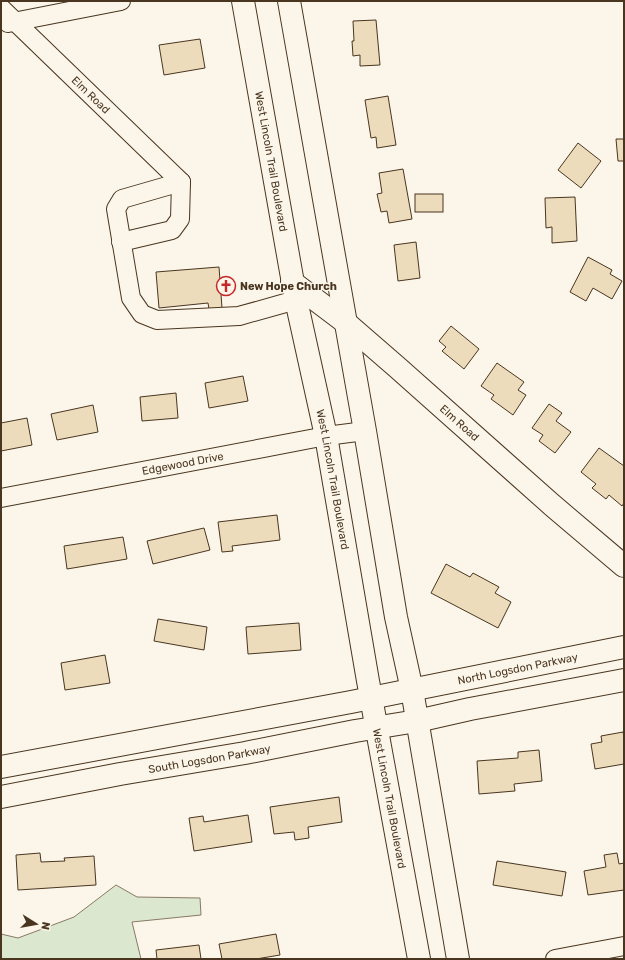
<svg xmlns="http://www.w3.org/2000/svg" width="625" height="960" font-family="Rubik,sans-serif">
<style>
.green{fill:#dce7d0;stroke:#887966}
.building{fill:#ecdcbc;stroke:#4a3520}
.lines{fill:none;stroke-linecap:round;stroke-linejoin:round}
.minor-casing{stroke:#4a3520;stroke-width:20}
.major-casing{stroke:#4a3520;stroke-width:24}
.minor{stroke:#fbf6e9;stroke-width:18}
.major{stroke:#fbf6e9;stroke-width:22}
.labels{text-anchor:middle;stroke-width:3;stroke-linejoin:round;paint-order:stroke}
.street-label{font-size:11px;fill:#4a3520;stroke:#fbf6e9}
.poi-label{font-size:11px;font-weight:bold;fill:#4a3520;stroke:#fbf6e9;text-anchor:start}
</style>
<rect width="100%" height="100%" fill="#fbf6e9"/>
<path class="green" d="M116,885L137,897L200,898L201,915L132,922L141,959H1V934L18,938L74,917Z"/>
<g class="building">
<path d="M376,20L380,65L360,66V55L353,56L352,41H354L353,21Z"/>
<path d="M200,39L205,68L164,75L159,45Z"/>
<path d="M388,96L396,145L377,148L376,137L371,138L365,100Z"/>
<path d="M616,139H624V161H618Z"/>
<path d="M578,143L601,161L581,188L558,170Z"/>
<path d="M403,169L412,219L389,223L387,211L381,212L377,194L382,193L379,173Z"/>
<rect x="415" y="194" width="28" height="18"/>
<path d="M575,197L577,241L552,243V227L546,228L545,198Z"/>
<path d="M416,242L420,278L398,281L394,245Z"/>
<path d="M588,257L612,270L610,274L622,281L612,299L593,288L586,301L570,292Z"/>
<path d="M219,267L222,308L209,309L208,303L159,308L156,272Z"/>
<path d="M451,326L479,349L464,369L442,351L446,347L439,341Z"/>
<path d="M497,363L524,382L518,390L526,395L513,415L491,399L494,395L481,386Z"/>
<path d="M243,376L248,401L209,408L205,383Z"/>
<path d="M176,393L178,418L142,421L140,397Z"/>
<path d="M549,404L562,413L556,421L571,432L555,453L539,441L543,435L532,428Z"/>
<path d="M93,405L98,432L57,440L51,414Z"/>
<path d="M27,418L32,445L1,451V423Z"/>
<path d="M599,448L624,466V503L622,506L609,495L606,499L592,488L596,484L581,472Z"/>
<path d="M277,515L280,540L232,546L233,551L222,552L218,522Z"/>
<path d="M204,528L210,550L153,564L147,541Z"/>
<path d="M123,537L127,559L67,569L64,546Z"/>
<path d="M446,564L470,577L473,573L499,587L495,593L511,602L498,628L431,593Z"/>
<path d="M158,619L207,627L204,650L154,641Z"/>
<path d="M299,623L301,650L248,654L246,627Z"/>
<path d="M105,655L110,683L65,690L61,663Z"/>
<path d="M623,732L624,737V764L595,769L591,744L602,742L601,736Z"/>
<path d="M539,750L542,781L514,784L515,791L479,794L477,761L518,758V752Z"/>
<path d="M339,797L342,822L308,827L309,838L295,840L294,832L274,834L270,807Z"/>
<path d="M248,815L252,842L194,851L189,818L203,816L204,822Z"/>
<path d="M40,853L41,862L65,861L64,858L94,856L96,885L18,890L16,855Z"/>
<path d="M617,853L619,864L624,863V890L588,895L584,871L606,867L604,855Z"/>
<path d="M497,861L566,872L562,896L493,885Z"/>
<path d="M276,934L280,955L256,959H222L219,944Z"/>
<path d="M199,945L201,959H157L156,950Z"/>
</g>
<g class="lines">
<g class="minor-casing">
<g id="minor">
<path id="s1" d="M1,8L181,182"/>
<path d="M8,23L121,1"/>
<path d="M181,182L122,199L116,209L131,298L142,314L157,320L239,316L296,300"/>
<path d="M121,242L172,230L180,219L181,182"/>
<path id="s2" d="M1,498L326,436L365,431"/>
<path d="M555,959L624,946"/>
</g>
</g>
<g class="major-casing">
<g id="major">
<path id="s3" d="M243,1L296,300L326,436L368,681L419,959"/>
<path d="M289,1L365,431L396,617L412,690L458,959"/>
<path id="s4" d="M292,282L345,322L398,368L552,505L624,566"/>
<path id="s5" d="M1,767L351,702L624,647"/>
<path id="s6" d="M1,797L120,774L245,753L355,731L417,721L470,709L624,680"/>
</g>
</g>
<use href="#minor" class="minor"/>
<use href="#major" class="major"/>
</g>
<defs>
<g id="church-ring" transform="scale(1)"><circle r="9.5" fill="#fbf6e9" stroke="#c62828" stroke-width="1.5"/><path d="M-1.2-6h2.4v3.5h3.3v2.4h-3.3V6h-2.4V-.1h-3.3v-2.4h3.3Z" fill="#c62828"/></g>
</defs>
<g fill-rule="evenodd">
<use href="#church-ring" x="226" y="286"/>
</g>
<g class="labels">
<g class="street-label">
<text dy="4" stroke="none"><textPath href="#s1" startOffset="125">Elm Road</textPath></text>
<text dy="4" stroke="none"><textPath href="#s3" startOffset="163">West Lincoln Trail Boulevard</textPath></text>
<text dy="4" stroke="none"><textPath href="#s4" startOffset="219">Elm Road</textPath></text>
<text dy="4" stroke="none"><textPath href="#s2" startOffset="185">Edgewood Drive</textPath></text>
<text dy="4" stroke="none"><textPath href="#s3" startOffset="487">West Lincoln Trail Boulevard</textPath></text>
<text dy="4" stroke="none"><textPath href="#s5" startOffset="526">North Logsdon Parkway</textPath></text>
<text dy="4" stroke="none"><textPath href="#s6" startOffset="212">South Logsdon Parkway</textPath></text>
<text dy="4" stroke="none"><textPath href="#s3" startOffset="811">West Lincoln Trail Boulevard</textPath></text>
</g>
<g class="poi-label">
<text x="240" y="290">New Hope Church</text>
</g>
</g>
<rect width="625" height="960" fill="none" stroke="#4a3520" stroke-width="4"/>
<g transform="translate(36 924) rotate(101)" stroke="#fbf6e9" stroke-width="3" paint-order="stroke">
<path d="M0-3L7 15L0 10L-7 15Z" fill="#4a3520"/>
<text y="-6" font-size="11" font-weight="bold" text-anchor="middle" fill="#4a3520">N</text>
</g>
</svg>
